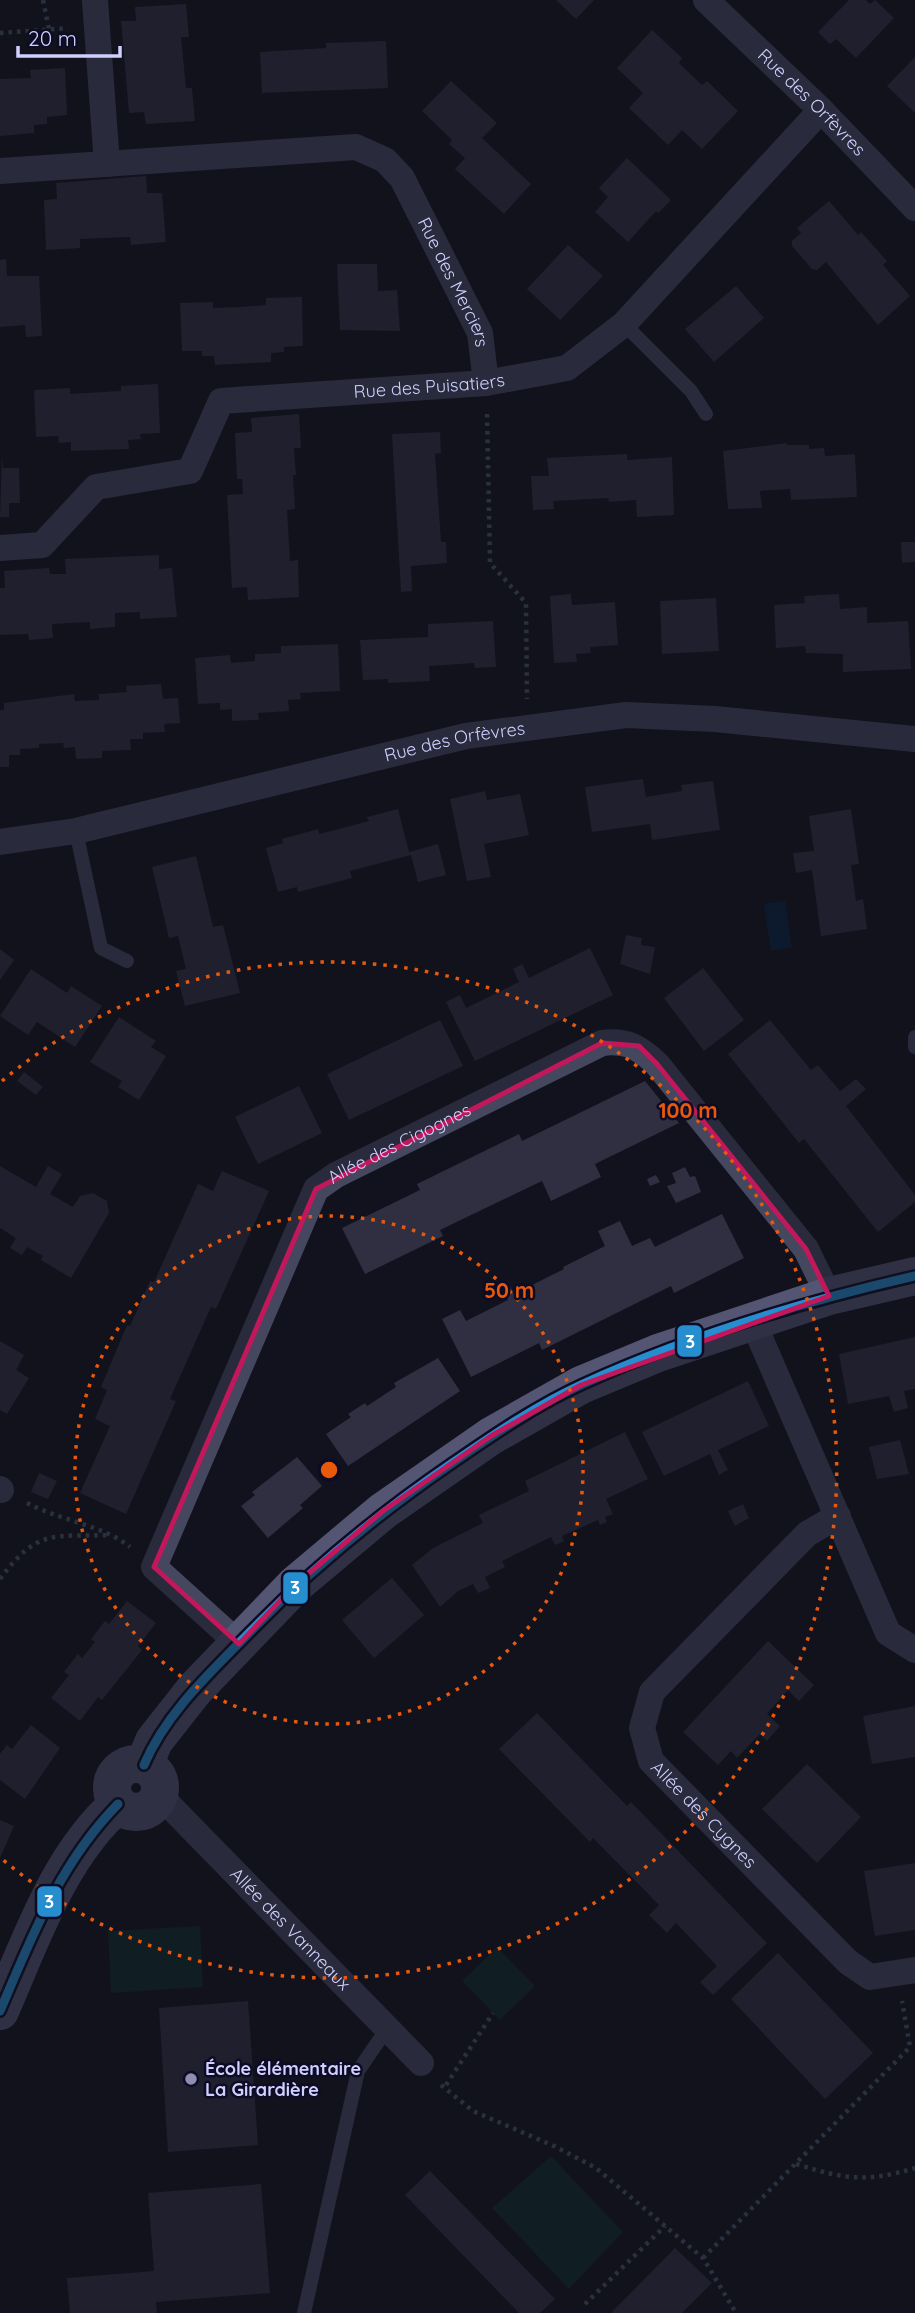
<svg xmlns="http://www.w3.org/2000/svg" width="915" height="2313" font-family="Quicksand,sans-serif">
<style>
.green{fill:#0f2b28}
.water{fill:#082544}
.building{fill:#302f41}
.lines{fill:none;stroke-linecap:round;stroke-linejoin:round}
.path{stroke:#445864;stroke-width:4.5;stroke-dasharray:3.5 5;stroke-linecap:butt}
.lane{stroke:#45475f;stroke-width:14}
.street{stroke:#45475f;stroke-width:26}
.secondary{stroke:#535572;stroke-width:38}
.bus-1-casing{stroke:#0d0c24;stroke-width:14}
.bus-1{stroke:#268dcf;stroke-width:9}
.marked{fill:none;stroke:#c2185b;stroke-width:5;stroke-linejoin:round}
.ring{fill:none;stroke:#e8590c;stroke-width:3.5;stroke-dasharray:3.5 7}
.poi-dot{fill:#8d8eb0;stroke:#0d0c24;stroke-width:2.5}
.labels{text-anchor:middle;stroke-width:5;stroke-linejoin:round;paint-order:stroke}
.street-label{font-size:18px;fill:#cfd0ff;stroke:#0d0c24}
.poi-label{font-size:18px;font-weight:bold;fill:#cfd0ff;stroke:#0d0c24;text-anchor:start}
.centre{fill:#e8590c;stroke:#0d0c24;stroke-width:3.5}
.ring-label{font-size:21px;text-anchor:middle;font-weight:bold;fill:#e8590c;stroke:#0d0c24;stroke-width:5;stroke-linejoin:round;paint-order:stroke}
.line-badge{stroke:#0d0c24;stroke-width:2.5}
.badge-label{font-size:19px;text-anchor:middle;font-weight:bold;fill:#fff}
</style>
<rect width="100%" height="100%" fill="#12121e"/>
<g class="green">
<path d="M200,1926L203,1987L111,1993L108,1931Z"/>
<path d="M497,1947L535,1986L500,2020L462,1981Z"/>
<path d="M551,2156L623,2232L569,2289L492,2208Z"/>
</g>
<path class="water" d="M785,901L792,947L771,951L764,904Z"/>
<g class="building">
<path d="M556,0H594L576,19Z"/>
<path d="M849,0H866L870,4L875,0L894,18L856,58L836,39L830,44L818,32Z"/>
<path d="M186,4L189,37H181L186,88H192L195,121L146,124L144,112L129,113L121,21H136L135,7Z"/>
<path d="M652,30L682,58L679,63L702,85L707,81L738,111L702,149L682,130L668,145L629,108L643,93L617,68Z"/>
<path d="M386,41L388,88L262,93L260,52L326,48V43Z"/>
<path d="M915,57V113L887,86Z"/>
<path d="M65,68L67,115L47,117V124L34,125V133L0,136V79L31,78L30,70Z"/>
<path d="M451,81L497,123L482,138L531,184L504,214L455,169L465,158L449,144L452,140L422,111Z"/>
<path d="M627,158L671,200L658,213L656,211L628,242L595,212L608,197L599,188Z"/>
<path d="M146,176L147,193H162L166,242L131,245L130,237L80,239V248L46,250L44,200L57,199L56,183Z"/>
<path d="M829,201L858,235L861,232L887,261L883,265L910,296L878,325L826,262L817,270L812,269L792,246V241L801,233L797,228Z"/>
<path d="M568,245L603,276L560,320L527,289Z"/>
<path d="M6,259L7,276H39L42,336L26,337L25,325L0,327V260Z"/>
<path d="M337,264H377L378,291L397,290L400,331L340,330Z"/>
<path d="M736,286L764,318L714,362L685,329Z"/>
<path d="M302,297L303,346L284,347V352L271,353V362L215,365L214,356H202V351H182L180,303L213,302V308L240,307L266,305V298Z"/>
<path d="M158,384L160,433L140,434L141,439L128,440L129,449L71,451V442L59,443L58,436L36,437L34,390L70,388V394L121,391V386Z"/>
<path d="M299,414L301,448H294L296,475H293L295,509L287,510L290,561L298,560L299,597L248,600L247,587L232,588L227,495L243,494L242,479H237L235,433L252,432L251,418Z"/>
<path d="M440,432L441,453L435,454L441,542H446L447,563L411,566L412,591L401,592L392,434Z"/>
<path d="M787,443V445H809V449L824,448L825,456L855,454L857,497L791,500L790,489L760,491L762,508L728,509L723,451Z"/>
<path d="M627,454V460L672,457L674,515L637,517L636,500L609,502L608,498L553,501L554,509L533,510L531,476H549L547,458Z"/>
<path d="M2,455L3,468H19L20,503H9V517H0Z"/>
<path d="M901,542H915V562L902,563Z"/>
<path d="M159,555V569L172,568L177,617L140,619V612L115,613V627L90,629V622L52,624L53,638L29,640L28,634L0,635V588H5L4,571L49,568L50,574H66L65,559Z"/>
<path d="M571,594L572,605L615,602L618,645L590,647L591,653L576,654L577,662L554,663L550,596Z"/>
<path d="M839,594L840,609L867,607V623L908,621L911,669L843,672V654L806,653L805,646L776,648L774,605L805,603L804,596Z"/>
<path d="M716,598L719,651L662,654L660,601Z"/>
<path d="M493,621L496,667L475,668L474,663L429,666L430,681L388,683V679L363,680L360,640L428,637V624Z"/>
<path d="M338,644L340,691L300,693L301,699L288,700L289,711L258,713L259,720L232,721V709L220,710V703L198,704L195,658L230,655L231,663L255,661V654L281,653V646Z"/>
<path d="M161,684L163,699L178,698L180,723L164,724L165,732L143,733V739H130L131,750L102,751V758L76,759L75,747L64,748L63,743L39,744V748L20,749V755H9V767H0V710H4V703L74,694L75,701L99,700V694L127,692L126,686Z"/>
<path d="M643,779L646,797L682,791L681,785L713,781L720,830L652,840L650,824L592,832L585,787Z"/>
<path d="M485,791L487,800L520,794L529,835L484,844L491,877L467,881L450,799Z"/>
<path d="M398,809L409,852L438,844L446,875L418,882L411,855L350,871L352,878L298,892L297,887L278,892L266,848L283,843L282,839L318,829L319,834L339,829L369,821L367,817Z"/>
<path d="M851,809L859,864L851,865L856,901L863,899L867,929L821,936L812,870L796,873L793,853L814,851L809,816Z"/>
<path d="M196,856L213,927L223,925L240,993L185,1006L176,971L186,969L178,936L169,938L152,867Z"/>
<path d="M626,935L642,938L641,945L655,947L650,974L620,964Z"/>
<path d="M590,948L613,995L475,1061L446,1002L460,995L466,1008L519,982L513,969L522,964L529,978Z"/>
<path d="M0,949L14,960L0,980Z"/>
<path d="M703,968L744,1020L704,1051L664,998Z"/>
<path d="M31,969L67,993L71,986L102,1006L75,1047L37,1022L28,1035L0,1016Z"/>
<path d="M119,1017L156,1041L151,1047L166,1056L139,1100L118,1087L122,1081L90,1062Z"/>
<path d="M440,1020L463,1066L349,1120L327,1074Z"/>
<path d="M770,1020L811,1070L818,1065L840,1091L856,1079L866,1089L846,1106L915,1195V1202L878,1232L804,1139L799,1143L728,1054Z"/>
<path d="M24,1072L43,1087L36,1095L17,1081Z"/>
<path d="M645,1081L679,1123L595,1164L601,1177L551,1201L542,1181L440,1230L443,1236L365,1274L342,1228L420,1190L417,1184L519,1134L522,1141Z"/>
<path d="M299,1086L322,1133L258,1164L235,1117Z"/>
<path d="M0,1166L36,1187L48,1166L62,1174L50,1194L73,1207L80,1196L93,1193L107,1201L109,1213L71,1278L41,1260L43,1256L27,1247L22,1255L10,1248L16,1238L0,1228Z"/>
<path d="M685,1167L690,1177L695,1176L701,1192L676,1203L667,1186L676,1183L672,1173Z"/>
<path d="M222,1171L269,1191L216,1309L211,1307L170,1399L176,1401L126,1514L80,1493L110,1426L95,1419L107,1390L101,1387L127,1325L130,1326L150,1281L154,1282L198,1184L213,1191Z"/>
<path d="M656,1175L660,1182L650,1186L647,1179Z"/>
<path d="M722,1214L744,1258L674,1293L671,1286L542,1350L539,1343L471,1377L442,1319L460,1310L466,1321L508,1300L503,1290L510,1286L514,1294L564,1269L563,1267L605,1246L598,1231L620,1221L632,1246L650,1238L655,1247Z"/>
<path d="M915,1337V1389L904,1391L908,1408L894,1412L889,1396L848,1404L839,1354Z"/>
<path d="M0,1341L24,1355L16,1370L29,1378L7,1414L0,1410Z"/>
<path d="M438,1358L460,1391L348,1466L326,1434L351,1417L348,1414L365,1403L367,1406L396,1387L394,1383Z"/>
<path d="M748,1381L769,1426L718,1450L728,1470L719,1475L710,1454L664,1476L642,1432Z"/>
<path d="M625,1432L648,1479L606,1499L613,1514L605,1517L607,1522L600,1525L598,1520L562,1536L564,1541L555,1545L551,1537L502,1561L505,1567L485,1577L490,1588L478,1593L473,1584L458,1591L440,1607L412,1565L433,1548L483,1523L479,1515L529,1491L525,1481Z"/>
<path d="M900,1440L909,1474L877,1479L869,1447Z"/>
<path d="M297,1457L322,1486L300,1505L303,1508L268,1538L241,1506L255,1495L252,1492Z"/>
<path d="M39,1473L57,1481L48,1499L31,1492Z"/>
<path d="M743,1504L749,1518L735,1526L728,1511Z"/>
<path d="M392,1578L424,1615L374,1658L342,1620Z"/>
<path d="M127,1601L156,1623L138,1646L142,1650L102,1700L98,1697L80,1721L51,1698L69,1675L64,1672L78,1654L82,1658L95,1642L91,1639L105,1621L109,1624Z"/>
<path d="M768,1641L814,1685L799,1701L788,1690L767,1714L780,1726L767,1741L760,1734L737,1758L731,1751L718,1765L683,1732Z"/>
<path d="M915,1706V1757L872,1764L863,1716Z"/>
<path d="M537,1713L627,1806L631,1802L767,1943L713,1995L700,1982L717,1966L676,1923L667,1933L649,1915L659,1905L593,1838L590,1842L499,1749Z"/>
<path d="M31,1725L60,1748L25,1799L0,1780V1754L7,1745L12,1749Z"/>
<path d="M807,1764L861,1817L817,1863L762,1809Z"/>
<path d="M0,1820L14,1826L0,1858Z"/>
<path d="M915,1863V1930L875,1936L864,1871Z"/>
<path d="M778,1953L873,2053L825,2099L731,1999Z"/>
<path d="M248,2001L258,2145L168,2152L159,2008Z"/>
<path d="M430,2171L555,2299L540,2313H519L405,2195Z"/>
<path d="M261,2184L270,2293L156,2302L157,2313H70L67,2278L154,2271L148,2193Z"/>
<path d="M675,2248L712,2283L682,2313H611Z"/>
</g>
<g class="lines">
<g class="path">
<path d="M43,0L49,29"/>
<path d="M0,33L68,28"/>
<path d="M487,414L490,563L526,603L527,699"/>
<path d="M27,1503C59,1520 105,1526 130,1547"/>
<path d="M0,1579C38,1528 52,1537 111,1535"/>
<path d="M441,2085L473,2111L554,2146L596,2168L703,2258L736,2313"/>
<path d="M446,2085L493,2013"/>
<path d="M796,2164C844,2179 865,2183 915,2168"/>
<path d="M703,2258L910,2047L902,2001"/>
<path d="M585,2304L665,2226"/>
</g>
<g class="lane">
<path d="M624,324L691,391L706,414"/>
<path d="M76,831L101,948L127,961"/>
<path d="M915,1037V1047"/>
<path d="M304,2313L358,2071L386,2030"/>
</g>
<g class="street">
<path id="s1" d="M706,0L821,110L915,208"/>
<path d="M95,1L107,164"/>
<path id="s2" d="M0,171L356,147L385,160L402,178L480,333L486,383"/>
<path id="s3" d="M0,548L42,545L96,487L190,471L221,401L486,383L567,368L624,324L821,110"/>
<path id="s4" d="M0,842L76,831L466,736L626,715L715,719L915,739"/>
<path d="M753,1322L888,1633L915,1650"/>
<path d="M0,1489L1,1490"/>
<path id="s5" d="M838,1516L807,1534L652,1692L642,1728L651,1761L848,1962L870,1977L915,1970"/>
<path id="s6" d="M239,1644L154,1567L316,1189L336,1175L602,1043C627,1040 639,1047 657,1064L806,1249L829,1296"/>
<path id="s7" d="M157,1799L168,1804L421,2063"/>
</g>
<g class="secondary">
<circle cx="136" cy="1788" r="24"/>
<path d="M144,1765L154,1741L195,1689L296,1584L383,1511L491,1436L581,1385L658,1353L829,1296L915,1276"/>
<path d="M0,2011C31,1940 59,1856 118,1804"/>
</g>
<g class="bus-1-casing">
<g id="bus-1">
<path d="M144,1765C166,1713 210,1673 249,1633C311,1569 378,1514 451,1464C493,1435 537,1405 583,1384C688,1336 802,1302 915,1276"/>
<path d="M0,2011C32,1936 60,1863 118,1804"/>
</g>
</g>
<use href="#bus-1" class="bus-1"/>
</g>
<path d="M0 0H915V2313H0ZM602,1043L639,1046L657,1064L806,1249L829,1296L581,1385L491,1436L383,1511L296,1584L239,1644L154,1567L316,1189Z" fill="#12121e" fill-opacity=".55" fill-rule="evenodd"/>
<path class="marked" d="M602,1043L639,1046L657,1064L806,1249L829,1296L581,1385L491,1436L383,1511L296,1584L239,1644L154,1567L316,1189Z"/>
<g class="ring">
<circle cx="329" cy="1470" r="254"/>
<path d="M2 1081A508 508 0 1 1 2 1859"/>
</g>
<circle class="poi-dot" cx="191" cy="2079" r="7"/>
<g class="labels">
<g class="street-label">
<text dy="6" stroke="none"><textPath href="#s1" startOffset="147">Rue des Orfèvres</textPath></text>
<text dy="6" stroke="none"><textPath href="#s2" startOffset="530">Rue des Merciers</textPath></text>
<text dy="6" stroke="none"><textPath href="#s3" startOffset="502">Rue des Puisatiers</textPath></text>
<text dy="6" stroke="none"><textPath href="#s4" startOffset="466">Rue des Orfèvres</textPath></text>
<text dy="6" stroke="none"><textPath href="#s6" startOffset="621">Allée des Cigognes</textPath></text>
<text dy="6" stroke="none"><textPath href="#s5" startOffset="404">Allée des Cygnes</textPath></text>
<text dy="6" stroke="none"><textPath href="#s7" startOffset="187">Allée des Vanneaux</textPath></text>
</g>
<g class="poi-label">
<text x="205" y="2075">École élémentaire<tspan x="205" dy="21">La Girardière</tspan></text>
</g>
</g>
<circle cx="329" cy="1470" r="10" class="centre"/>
<g class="ring-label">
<text x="688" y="1118">100 m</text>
<text x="509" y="1298">50 m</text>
</g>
<g class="line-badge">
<rect x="676" y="1324" width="27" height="34" rx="7" fill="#268dcf"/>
<rect x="282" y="1571" width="27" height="34" rx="7" fill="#268dcf"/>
<rect x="36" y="1885" width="27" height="33" rx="7" fill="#268dcf"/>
</g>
<g class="badge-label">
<text x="690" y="1348">3</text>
<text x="295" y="1594">3</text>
<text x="49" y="1908">3</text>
</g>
<path d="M18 46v10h102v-10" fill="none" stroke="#cfd0ff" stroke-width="3.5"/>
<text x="28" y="46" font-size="21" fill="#cfd0ff" stroke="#0d0c24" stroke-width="5" paint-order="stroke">20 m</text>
</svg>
